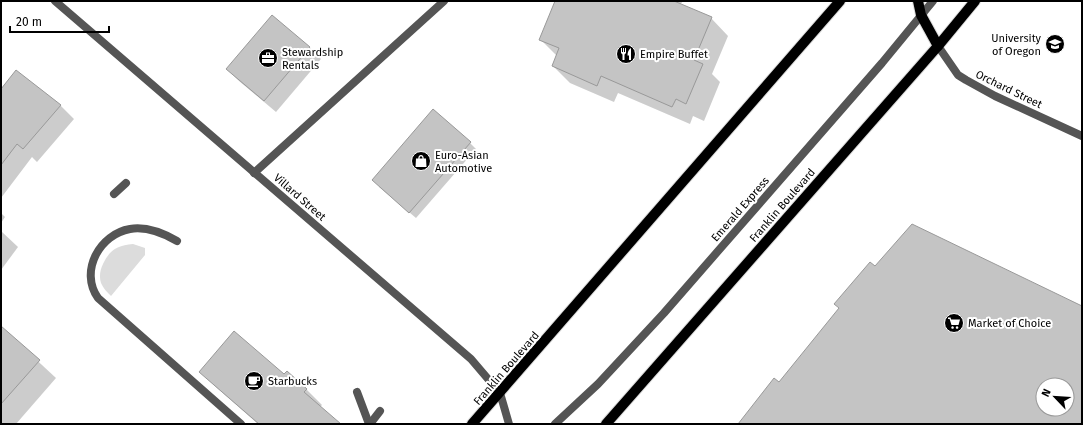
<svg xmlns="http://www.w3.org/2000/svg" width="1083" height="425" font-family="'Fira Sans',sans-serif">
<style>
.green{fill:#dcdcdc}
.shadow{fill:#0003}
.building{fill:#c4c4c4;stroke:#999;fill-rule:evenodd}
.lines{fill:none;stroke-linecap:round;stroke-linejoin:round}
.primary-casing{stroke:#dbdbdb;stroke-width:12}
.lane{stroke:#555;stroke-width:8}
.street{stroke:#555;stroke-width:8}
.primary{stroke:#000;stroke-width:10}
.labels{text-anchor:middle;stroke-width:4;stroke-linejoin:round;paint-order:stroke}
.poi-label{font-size:11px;fill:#000;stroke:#fff;text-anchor:start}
.street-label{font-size:11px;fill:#000;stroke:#fff}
</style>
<rect width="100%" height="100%" fill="#fff"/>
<path class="green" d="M133,244L145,248V255L111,296C107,292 103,288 101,283C99,277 100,270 103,264C109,251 117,245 133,244Z"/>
<g class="shadow">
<path d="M556,1H683L680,5L711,18L728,36L712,74L720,82L704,121L693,116L690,124L618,93L614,102L570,83L553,66L557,56L540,39Z"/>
<path d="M309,47L321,59L276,112L239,81L227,69Z"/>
<path d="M1,90L60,105L74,119L37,162L32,157L1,198Z"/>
<path d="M470,143L476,149L416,218L379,187Z"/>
<path d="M1,213L5,217L1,223Z"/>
<path d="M1,231L18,247L1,270Z"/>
<path d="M1,327L56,378L16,424H1Z"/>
<path d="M200,372L284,376L306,389L322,405L320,407L339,424H258L216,387Z"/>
</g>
<g class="building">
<path d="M555,1H674L712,17L694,60L703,64L686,104L676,99L672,107L601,76L597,86L552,66L559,48L539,40Z"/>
<path d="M272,15L310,47L264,101L226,69Z"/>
<path d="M16,70L61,105L23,149L17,144L1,165V89Z"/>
<path d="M433,109L471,142L409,213L372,180Z"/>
<path d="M912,224L1082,306V424H738L774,378L779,382L839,308L834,304L870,262L875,266ZM1043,385H1067V409H1043Z"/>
<path d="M1,326L40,360L1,404Z"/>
<path d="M234,331L284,374L287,371L307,389L304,392L341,424H259L199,372Z"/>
</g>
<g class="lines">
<g class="primary-casing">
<g id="primary">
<path d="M918,1L921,15L938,46"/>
<path d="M472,424L840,1"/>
<path d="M606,424L938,46L975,1"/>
</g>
</g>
<g class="lane">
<path d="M254,173L444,1"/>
<path d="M114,194L126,183"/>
<path d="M177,241C163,233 147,226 130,229C100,234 79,271 98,298L241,424"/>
<path d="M357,392L369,424"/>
<path d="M370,424L380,411"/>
<path d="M555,424L598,384L664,313L882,63L933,1"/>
</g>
<g class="street">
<path d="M55,1L471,359L500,393L509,424"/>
<path d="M938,46L958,75L966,80L995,96L1082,136"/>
</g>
<use href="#primary" class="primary"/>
</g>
<defs>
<g id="university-disc" transform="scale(1)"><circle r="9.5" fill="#000" stroke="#fff"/><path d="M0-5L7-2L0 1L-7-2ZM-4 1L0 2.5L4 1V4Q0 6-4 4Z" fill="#fff"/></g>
<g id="restaurant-disc" transform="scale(1)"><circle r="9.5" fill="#000" stroke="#fff"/><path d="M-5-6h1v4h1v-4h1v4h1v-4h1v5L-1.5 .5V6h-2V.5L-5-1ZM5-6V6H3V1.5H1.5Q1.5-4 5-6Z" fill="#fff"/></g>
<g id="office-disc" transform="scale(1)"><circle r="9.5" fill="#000" stroke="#fff"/><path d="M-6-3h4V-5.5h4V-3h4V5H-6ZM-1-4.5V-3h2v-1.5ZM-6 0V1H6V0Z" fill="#fff"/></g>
<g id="shop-disc" transform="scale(1)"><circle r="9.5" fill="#000" stroke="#fff"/><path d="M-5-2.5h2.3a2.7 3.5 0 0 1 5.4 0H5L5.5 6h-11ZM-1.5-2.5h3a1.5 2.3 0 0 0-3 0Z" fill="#fff"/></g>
<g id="supermarket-disc" transform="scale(1)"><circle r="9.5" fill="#000" stroke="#fff"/><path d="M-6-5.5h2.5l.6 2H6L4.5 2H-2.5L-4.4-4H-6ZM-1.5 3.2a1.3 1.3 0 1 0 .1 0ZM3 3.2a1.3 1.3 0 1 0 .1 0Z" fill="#fff"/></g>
<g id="cafe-disc" transform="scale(1)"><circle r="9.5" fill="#000" stroke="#fff"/><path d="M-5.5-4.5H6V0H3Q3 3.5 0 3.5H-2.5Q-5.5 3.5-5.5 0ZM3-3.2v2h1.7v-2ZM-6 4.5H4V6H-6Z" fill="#fff"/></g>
</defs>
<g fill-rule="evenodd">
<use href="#university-disc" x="1055" y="44"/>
<use href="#restaurant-disc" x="626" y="54"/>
<use href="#office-disc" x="268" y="58"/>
<use href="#shop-disc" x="421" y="161"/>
<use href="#supermarket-disc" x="954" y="323"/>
<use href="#cafe-disc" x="254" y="381"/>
</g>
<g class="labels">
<g class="poi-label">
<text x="1041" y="42" text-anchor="end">University<tspan x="1041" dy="13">of Oregon</tspan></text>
<text x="282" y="56">Stewardship<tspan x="282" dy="13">Rentals</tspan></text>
<text x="640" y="58">Empire Buffet</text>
<text x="435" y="159">Euro-Asian<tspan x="435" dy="13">Automotive</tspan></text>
<text x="968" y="327">Market of Choice</text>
<text x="268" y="385">Starbucks</text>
</g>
<g class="street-label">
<text transform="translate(1009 89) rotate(26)" y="4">Orchard Street</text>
<text transform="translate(300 197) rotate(41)" y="4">Villard Street</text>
<text transform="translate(782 205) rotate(-49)" y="4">Franklin Boulevard</text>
<text transform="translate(740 209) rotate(-49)" y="4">Emerald Express</text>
<text transform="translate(506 368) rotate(-49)" y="4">Franklin Boulevard</text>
</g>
</g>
<rect width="1083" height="425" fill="none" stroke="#000000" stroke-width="4"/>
<g transform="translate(1055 397) rotate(295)"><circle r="19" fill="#ffffff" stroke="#999999"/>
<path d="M0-3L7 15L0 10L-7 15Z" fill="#000000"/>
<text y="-6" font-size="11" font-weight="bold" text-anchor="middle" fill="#000000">N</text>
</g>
<path d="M10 26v6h99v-6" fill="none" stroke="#000000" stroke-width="2"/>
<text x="16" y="26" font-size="12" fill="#000000" stroke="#ffffff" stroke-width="3" paint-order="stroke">20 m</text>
</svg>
